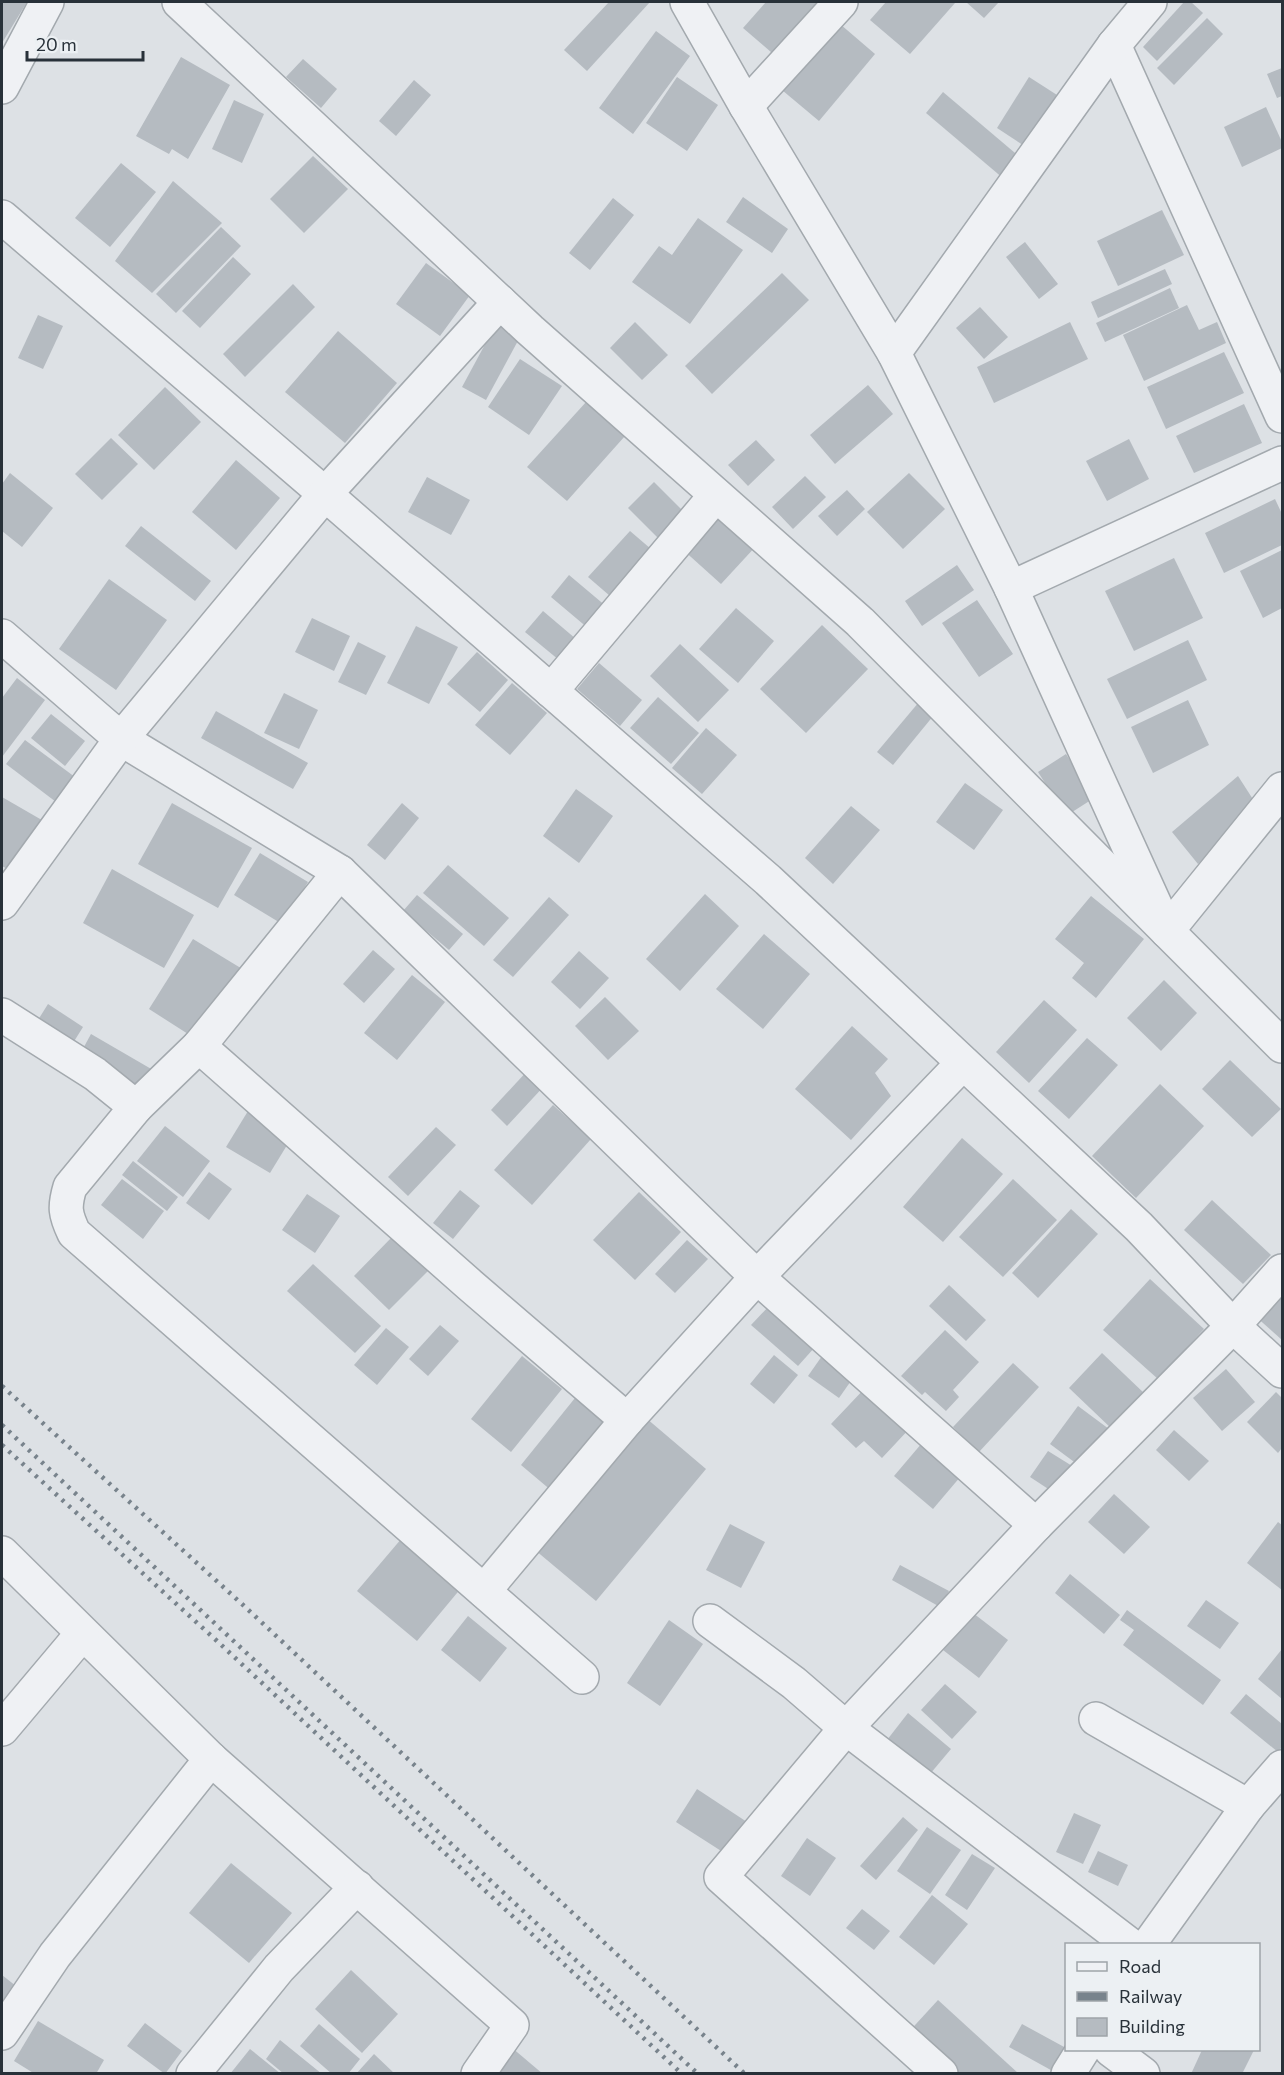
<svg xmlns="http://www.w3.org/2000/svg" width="1284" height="2075" font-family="Commissioner,sans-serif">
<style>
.building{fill:#b5bbc1}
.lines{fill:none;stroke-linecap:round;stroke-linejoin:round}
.minor-casing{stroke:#a3a9ae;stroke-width:36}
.minor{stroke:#eff1f4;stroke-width:33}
.rail{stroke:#78838c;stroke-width:4.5;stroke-dasharray:3 6;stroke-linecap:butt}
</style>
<rect width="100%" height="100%" fill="#dde1e5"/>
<g class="building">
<path d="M2,2H27L2,43Z"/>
<path d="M609,2H650L587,71L564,50Z"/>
<path d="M766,2H829L779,59L743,28Z"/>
<path d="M886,2H952L955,3L910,54L870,20Z"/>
<path d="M966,2H999L984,18Z"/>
<path d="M1184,2H1191L1203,13L1157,61L1143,47Z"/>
<path d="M833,18L875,54L819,121L776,85Z"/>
<path d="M1207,18L1223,34L1174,85L1157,68Z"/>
<path d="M656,31L690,56L633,134L599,108Z"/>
<path d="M181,57L230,85L188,159L172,149L169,154L136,136Z"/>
<path d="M303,59L337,89L321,108L286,77Z"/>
<path d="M1282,68V96L1277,98L1267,74Z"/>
<path d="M677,77L718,105L687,151L646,123Z"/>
<path d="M1029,77L1068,102L1035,153L997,128Z"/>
<path d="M414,80L431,95L396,136L379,121Z"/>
<path d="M943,92L1021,158L1004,179L926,113Z"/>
<path d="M234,100L264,114L242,163L212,149Z"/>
<path d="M1266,107L1282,142V148L1242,167L1224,127Z"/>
<path d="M313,156L348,189L304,233L270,199Z"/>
<path d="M121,163L156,192L110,247L75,218Z"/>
<path d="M173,181L222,223L152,293L115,261Z"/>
<path d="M743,197L788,229L772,253L726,222Z"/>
<path d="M613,198L634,215L590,270L569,253Z"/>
<path d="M1162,210L1184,255L1118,286L1097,241Z"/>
<path d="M698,218L743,250L690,324L632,282L659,246L672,255Z"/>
<path d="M221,227L241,246L176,313L156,294Z"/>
<path d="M1025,242L1058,284L1039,299L1006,257Z"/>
<path d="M233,257L251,274L200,328L182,311Z"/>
<path d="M426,263L470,295L440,336L396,304Z"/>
<path d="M1165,269L1172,284L1098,318L1091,302Z"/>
<path d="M782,273L809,300L712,394L685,366Z"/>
<path d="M293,284L315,307L245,377L223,354Z"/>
<path d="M1170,288L1179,308L1105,342L1096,323Z"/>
<path d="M1187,305L1199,330L1217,322L1226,343L1144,381L1123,335Z"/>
<path d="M980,307L1008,337L984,359L956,328Z"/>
<path d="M38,315L63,326L43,369L18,358Z"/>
<path d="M635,322L668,355L642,380L610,348Z"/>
<path d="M1070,322L1088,359L994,403L977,367Z"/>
<path d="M496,324L520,337L486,400L462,387Z"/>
<path d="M338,331L397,383L345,443L285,392Z"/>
<path d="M1224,352L1244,393L1166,429L1147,387Z"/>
<path d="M520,359L562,386L529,435L488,407Z"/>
<path d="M868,385L893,414L835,464L810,435Z"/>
<path d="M165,387L201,422L154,470L118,435Z"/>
<path d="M587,401L625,436L567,501L527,467Z"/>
<path d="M1244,404L1262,443L1194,473L1176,436Z"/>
<path d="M111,438L138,464L102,500L75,474Z"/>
<path d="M1129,439L1149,479L1107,501L1086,461Z"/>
<path d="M756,440L775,460L748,486L728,465Z"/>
<path d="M236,460L280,498L236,550L192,512Z"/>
<path d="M10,473L53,508L22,547L2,531V484Z"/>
<path d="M909,473L945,509L903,549L867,512Z"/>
<path d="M805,476L826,497L793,529L772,507Z"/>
<path d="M427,477L470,500L451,535L408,512Z"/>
<path d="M654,482L690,518L664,544L628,508Z"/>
<path d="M847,490L865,509L837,536L818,516Z"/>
<path d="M1275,499L1282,514V545L1224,573L1205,533Z"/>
<path d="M717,509L757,545L721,584L681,548Z"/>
<path d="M141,526L211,581L195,601L125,546Z"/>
<path d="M630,531L658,555L617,602L588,577Z"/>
<path d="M1282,550V608L1263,618L1240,571Z"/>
<path d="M1174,558L1203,618L1134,651L1105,591Z"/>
<path d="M957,565L974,590L922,626L905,601Z"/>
<path d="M569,575L607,607L589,629L551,597Z"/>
<path d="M109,579L167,620L116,690L59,649Z"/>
<path d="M977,600L1013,654L979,677L942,623Z"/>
<path d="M736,608L774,641L738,683L699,649Z"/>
<path d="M543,611L576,639L559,660L525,632Z"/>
<path d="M312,618L350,636L334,671L295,652Z"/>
<path d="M822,625L868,669L806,733L760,689Z"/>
<path d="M416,626L458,647L429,704L387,683Z"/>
<path d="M1188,640L1207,680L1127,719L1107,679Z"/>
<path d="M358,642L386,656L366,695L338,682Z"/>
<path d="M680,644L729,690L698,722L650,676Z"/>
<path d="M477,652L508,680L480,712L447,684Z"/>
<path d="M599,663L642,700L620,726L577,689Z"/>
<path d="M17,678L45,700L2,757V698Z"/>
<path d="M512,683L547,713L510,755L475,725Z"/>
<path d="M284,693L318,710L299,749L264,733Z"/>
<path d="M658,697L699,733L671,764L630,728Z"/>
<path d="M1188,700L1209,745L1153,773L1131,727Z"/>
<path d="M919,702L934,715L893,765L877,752Z"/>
<path d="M216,711L308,763L293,789L201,738Z"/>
<path d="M51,714L85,741L65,766L31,738Z"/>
<path d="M706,728L737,755L702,794L672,768Z"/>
<path d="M25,740L79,780L60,805L6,764Z"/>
<path d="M1066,754L1094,798L1066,816L1038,772Z"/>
<path d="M1238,776L1256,804L1217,847L1198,864L1172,832Z"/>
<path d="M965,783L1003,810L974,850L936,822Z"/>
<path d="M576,789L613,816L579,863L543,836Z"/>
<path d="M2,797L47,823L18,875L2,866Z"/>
<path d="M172,803L252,848L218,908L138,864Z"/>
<path d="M402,803L419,818L385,860L367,845Z"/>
<path d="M851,806L880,830L833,884L805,858Z"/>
<path d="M260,853L308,882L282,924L234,895Z"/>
<path d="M448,865L509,918L484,946L423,893Z"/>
<path d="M112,869L194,915L164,968L83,923Z"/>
<path d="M705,894L739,926L680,991L646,959Z"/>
<path d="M417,895L463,934L449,950L403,911Z"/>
<path d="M1091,896L1144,939L1096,998L1072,978L1084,963L1055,939Z"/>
<path d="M549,897L569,915L513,977L493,960Z"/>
<path d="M764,934L810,974L763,1029L716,989Z"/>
<path d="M193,939L244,970L199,1041L149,1009Z"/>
<path d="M373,950L395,969L364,1003L343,984Z"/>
<path d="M579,951L609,978L580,1009L551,982Z"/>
<path d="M412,975L445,1002L397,1060L364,1033Z"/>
<path d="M1164,980L1197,1013L1161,1051L1127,1018Z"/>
<path d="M605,997L639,1031L608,1060L575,1026Z"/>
<path d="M1044,1000L1077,1030L1029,1083L996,1052Z"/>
<path d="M48,1004L83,1027L68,1051L33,1028Z"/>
<path d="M852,1026L888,1059L875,1073L891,1096L851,1140L795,1089Z"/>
<path d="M91,1034L153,1070L140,1092L79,1056Z"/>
<path d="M1087,1038L1118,1065L1069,1119L1038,1091Z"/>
<path d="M1230,1060L1281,1109L1252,1137L1202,1089Z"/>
<path d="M529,1069L546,1084L507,1126L491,1110Z"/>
<path d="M1160,1084L1204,1126L1136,1198L1092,1156Z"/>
<path d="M553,1105L591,1139L532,1205L494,1170Z"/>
<path d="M248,1111L292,1137L270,1173L226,1147Z"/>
<path d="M165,1126L210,1161L183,1197L137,1161Z"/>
<path d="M436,1127L456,1145L408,1196L388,1177Z"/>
<path d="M962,1138L1003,1174L943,1242L903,1207Z"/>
<path d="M133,1161L178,1197L167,1211L122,1175Z"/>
<path d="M209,1172L232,1189L209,1220L186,1203Z"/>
<path d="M122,1179L164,1211L143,1239L101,1205Z"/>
<path d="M1013,1179L1057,1220L1003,1277L959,1237Z"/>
<path d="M460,1190L480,1206L453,1239L433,1223Z"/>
<path d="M639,1192L681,1232L635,1280L593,1240Z"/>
<path d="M307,1194L340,1216L315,1253L282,1230Z"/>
<path d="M1212,1200L1271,1255L1243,1284L1184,1230Z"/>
<path d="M1071,1209L1098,1234L1038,1298L1012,1273Z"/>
<path d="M393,1236L429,1270L389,1310L354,1276Z"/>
<path d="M687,1240L708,1259L675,1293L655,1274Z"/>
<path d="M313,1264L381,1326L355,1353L287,1291Z"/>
<path d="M1150,1279L1204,1329L1158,1379L1103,1330Z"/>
<path d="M949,1285L986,1320L966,1341L929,1306Z"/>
<path d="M1282,1288V1340L1254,1315Z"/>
<path d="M769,1306L815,1347L798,1366L751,1325Z"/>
<path d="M440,1325L459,1341L428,1376L409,1359Z"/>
<path d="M386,1328L409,1347L377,1385L354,1365Z"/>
<path d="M945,1330L979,1362L953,1390L959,1397L946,1411L925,1392L922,1395L901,1376Z"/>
<path d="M1102,1353L1146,1395L1113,1430L1069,1388Z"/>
<path d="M774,1355L798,1375L774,1404L750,1384Z"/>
<path d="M522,1356L562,1389L511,1452L471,1419Z"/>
<path d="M822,1356L853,1378L839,1398L808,1376Z"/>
<path d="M1013,1363L1039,1387L979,1452L953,1427Z"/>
<path d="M1226,1369L1255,1402L1222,1431L1193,1398Z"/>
<path d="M867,1386L911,1427L882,1458L864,1441L856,1448L831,1424Z"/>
<path d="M1276,1392L1282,1398V1448L1278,1453L1247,1422Z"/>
<path d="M575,1398L614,1430L559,1497L521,1465Z"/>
<path d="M1078,1406L1113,1432L1085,1470L1050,1444Z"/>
<path d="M646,1418L706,1469L596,1601L535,1550Z"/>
<path d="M1174,1430L1209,1461L1189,1481L1156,1450Z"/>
<path d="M922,1443L961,1476L933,1509L894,1476Z"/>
<path d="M1048,1451L1077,1469L1059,1496L1030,1477Z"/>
<path d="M1114,1494L1150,1527L1124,1554L1088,1522Z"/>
<path d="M1278,1522L1282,1525V1590L1247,1563Z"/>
<path d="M730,1524L765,1542L741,1588L706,1570Z"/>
<path d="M402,1538L462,1587L417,1641L357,1591Z"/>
<path d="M900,1565L949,1591L940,1607L892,1580Z"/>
<path d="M1070,1574L1120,1615L1104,1634L1055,1593Z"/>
<path d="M1206,1600L1239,1623L1220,1649L1187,1626Z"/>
<path d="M1127,1610L1221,1680L1203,1705L1123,1645L1134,1630L1120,1620Z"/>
<path d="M973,1613L1008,1640L979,1678L943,1650Z"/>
<path d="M468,1616L507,1648L480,1682L441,1650Z"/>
<path d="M669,1620L703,1644L660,1706L627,1683Z"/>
<path d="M1282,1649V1699L1258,1679Z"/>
<path d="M945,1684L977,1712L952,1739L921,1710Z"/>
<path d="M1246,1694L1282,1724V1747L1278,1752L1230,1713Z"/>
<path d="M908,1713L951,1749L930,1774L887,1740Z"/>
<path d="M697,1789L750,1824L729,1856L676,1822Z"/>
<path d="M1074,1813L1101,1825L1083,1864L1056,1852Z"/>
<path d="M903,1817L918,1830L876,1880L860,1866Z"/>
<path d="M927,1827L961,1850L930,1894L897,1871Z"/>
<path d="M807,1838L836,1858L810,1896L781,1876Z"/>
<path d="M1098,1851L1128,1865L1118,1886L1088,1872Z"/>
<path d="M972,1854L995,1868L967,1910L945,1895Z"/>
<path d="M231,1863L292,1913L249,1963L189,1913Z"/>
<path d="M932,1895L968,1924L934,1965L899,1937Z"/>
<path d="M862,1909L890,1931L874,1950L846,1928Z"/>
<path d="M351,1970L398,2014L362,2053L315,2009Z"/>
<path d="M2,1975L21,1990L2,2015Z"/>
<path d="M938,2000L1019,2074H947L905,2036Z"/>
<path d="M38,2021L104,2060L96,2074H35L14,2061Z"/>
<path d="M145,2023L182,2051L165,2074L127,2046Z"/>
<path d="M319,2024L360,2059L348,2074H332L300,2046Z"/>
<path d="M1022,2024L1066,2048L1058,2074L1009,2047Z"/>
<path d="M280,2040L322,2074H284L266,2059Z"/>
<path d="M511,2047L543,2074H489Z"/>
<path d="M250,2049L281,2074H230Z"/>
<path d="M1202,2050H1254L1242,2074H1191Z"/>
<path d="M374,2054L395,2074H356Z"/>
</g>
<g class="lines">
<g class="minor-casing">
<g id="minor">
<path d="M179,2L530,330L860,622L1167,931L1282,789"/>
<path d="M687,2L746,106L894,353L1011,588L1167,931L1282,1046"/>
<path d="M1114,45L1282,416"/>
<path d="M2,87L47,2"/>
<path d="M746,106L841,2"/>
<path d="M2,217L325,494L768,880L1139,1227L1233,1326L1282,1371"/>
<path d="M894,353L1114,45L1150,2"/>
<path d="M1011,588L1282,463"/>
<path d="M2,636L121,739L340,872"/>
<path d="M551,691L716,495"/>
<path d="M2,903L121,739L325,494L500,302"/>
<path d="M2,1015L95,1074L136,1107L70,1187C64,1207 65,1214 74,1233L582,1677"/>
<path d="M199,1046L470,1285L627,1420"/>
<path d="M136,1107L199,1046L340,872L757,1277L963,1063"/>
<path d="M2,1553L211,1759L512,2025L478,2074"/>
<path d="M484,1591L627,1420L757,1277L1036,1525"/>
<path d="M710,1621L794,1683L846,1728L1129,1944"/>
<path d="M1096,1719L1248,1806"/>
<path d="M2,1729L82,1634"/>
<path d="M1149,1944L1248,1806L1282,1767"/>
<path d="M2,2033L55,1955L211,1759"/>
<path d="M1111,2050L1143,2074"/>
<path d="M193,2074L279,1968L357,1887"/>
<path d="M941,2074L721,1877L846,1728L1036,1525L1233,1326L1282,1271"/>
<path d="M1068,2074L1083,2050"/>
</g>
</g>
<use href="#minor" class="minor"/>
<g class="rail">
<path d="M2,1386L242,1604L745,2074"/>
<path d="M2,1425L698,2074"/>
<path d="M2,1445L217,1641L682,2074"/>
</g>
</g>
<rect width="1284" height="2075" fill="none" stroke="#283139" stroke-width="6"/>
<rect x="1065" y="1943" width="195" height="108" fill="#ecf0f3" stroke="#9ea4a9" stroke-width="1.5"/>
<rect x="1077" y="1962" width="30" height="9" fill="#eff1f4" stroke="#9ea4a9" stroke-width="1.5"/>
<text x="1119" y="1973" font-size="18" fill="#283139">Road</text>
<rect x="1077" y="1992" width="30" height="9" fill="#78838c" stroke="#9ea4a9" stroke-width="1.5"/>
<text x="1119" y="2003" font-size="18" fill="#283139">Railway</text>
<rect x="1077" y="2018" width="30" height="18" fill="#b5bbc1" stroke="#9ea4a9" stroke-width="1.5"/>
<text x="1119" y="2033" font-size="18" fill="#283139">Building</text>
<path d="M27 51v9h116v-9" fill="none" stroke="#283139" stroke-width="3"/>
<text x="36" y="51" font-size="18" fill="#283139" stroke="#ecf0f3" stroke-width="4.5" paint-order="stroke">20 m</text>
</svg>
